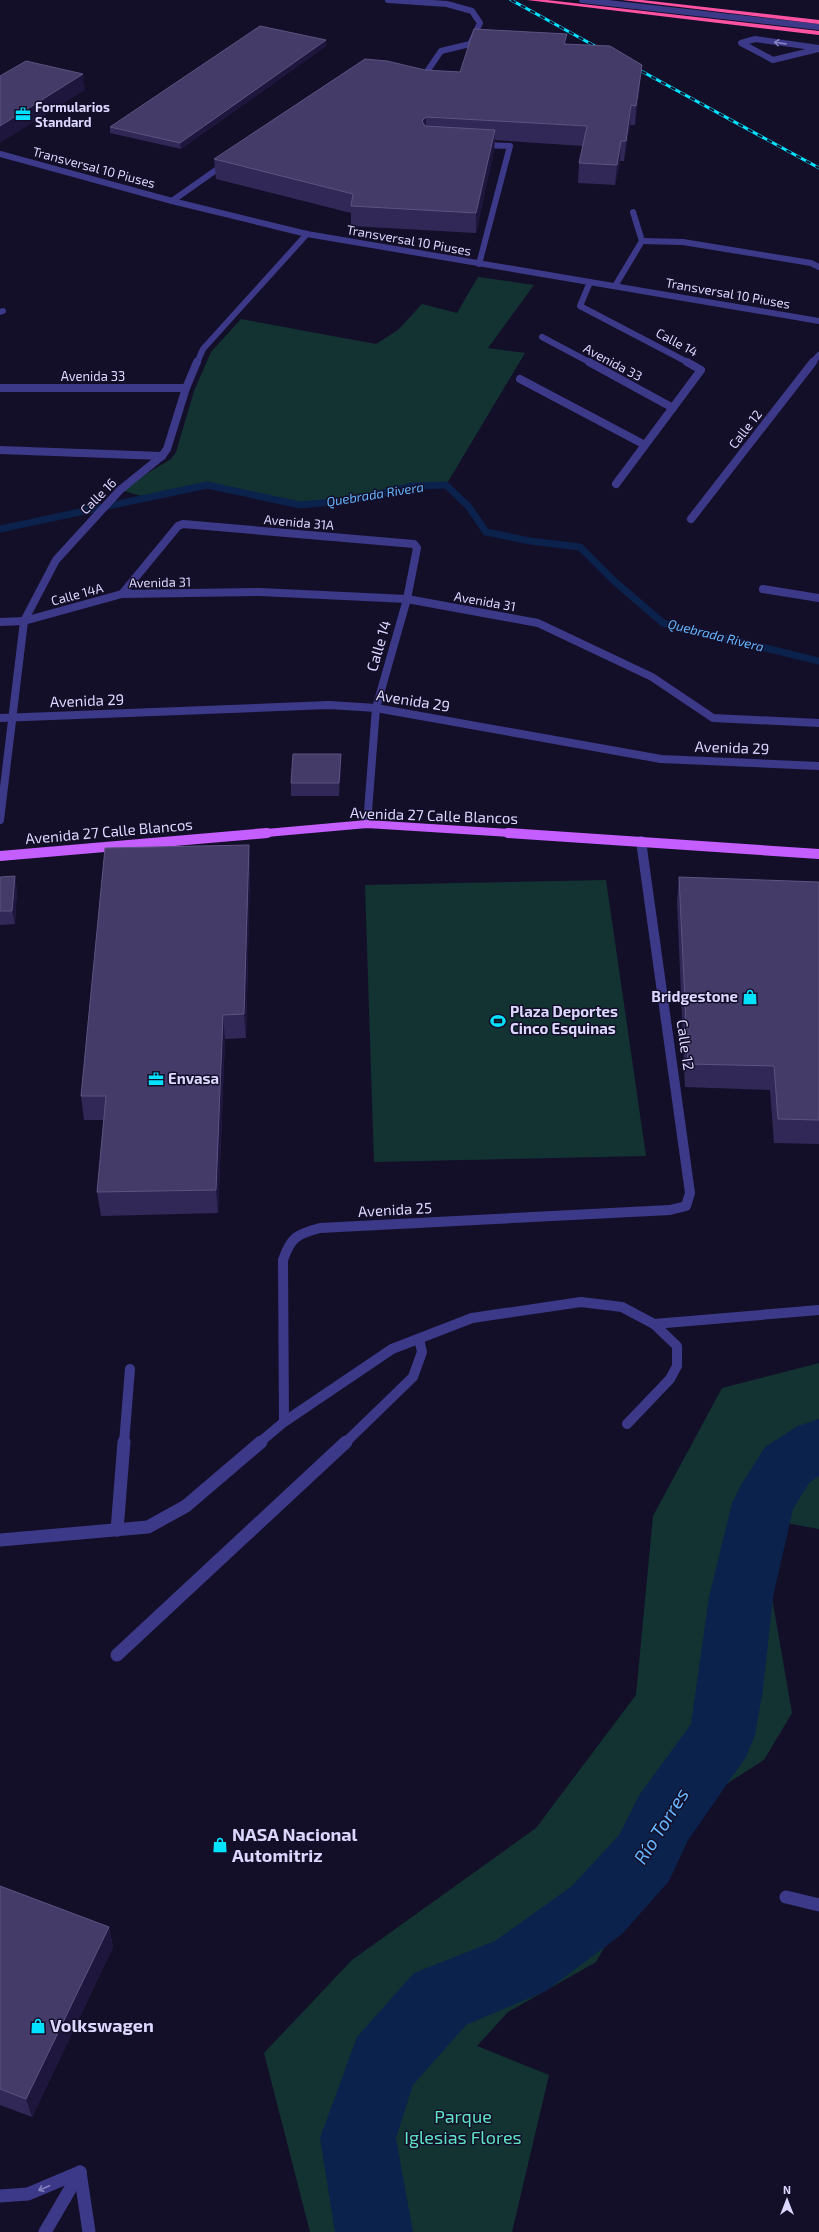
<svg xmlns="http://www.w3.org/2000/svg" width="819" height="2232" font-family="'Exo 2',sans-serif">
<style>
.green{fill:#123332}
.lines{fill:none;stroke-linecap:round;stroke-linejoin:round}
.stream{stroke:#0b224c;stroke-width:7}
.river{fill:#0b224c;fill-rule:evenodd}
.minor-far3{stroke:#3d3989;stroke-width:6}
.minor-far2{stroke:#3d3989;stroke-width:8}
.minor-far1{stroke:#3d3989;stroke-width:10}
.minor{stroke:#3d3989;stroke-width:13}
.major-far1{stroke:#c55eff;stroke-width:8}
.major{stroke:#c55eff;stroke-width:10}
.highway{fill:#ff52a2;fill-rule:evenodd}
.rail-casing{stroke:#03e2ff;stroke-width:3}
.rail{stroke:#140f29;stroke-width:2;stroke-dasharray:5.5;stroke-linecap:butt}
.wall{fill:#322857}
.shaded-wall{fill:#1e163d}
.building{fill:#443b69;stroke:#5c5380}
.oneway{stroke:#8580be}
.labels{text-anchor:middle;stroke-width:3;stroke-linejoin:round;paint-order:stroke}
.far-poi-label{font-size:13px;font-weight:bold;fill:#dcd7ff;stroke:#140f29;text-anchor:start}
.far-street-label{font-size:13px;fill:#dcd7ff;stroke:#140f29}
.far-water-label{font-size:13px;font-style:italic;fill:#65b5ff;stroke:#140f29}
.street-label{font-size:15px;fill:#dcd7ff;stroke:#140f29}
.poi-label{font-size:15px;font-weight:bold;fill:#dcd7ff;stroke:#140f29;text-anchor:start}
.near-poi-label{font-size:18px;font-weight:bold;fill:#dcd7ff;stroke:#140f29;text-anchor:start}
.near-park-label{font-size:18px;fill:#5ee4c4;stroke:#140f29}
.near-water-label{font-size:19px;font-style:italic;fill:#65b5ff;stroke:#140f29}
</style>
<rect width="100%" height="100%" fill="#140f29"/>
<g class="green">
<path d="M478,277L534,285L488,348L525,353L446,485L413,486L353,500L300,505L207,485L148,498L124,491L146,474L171,459L176,452L194,391L211,352L241,319L376,344L398,330L422,304L457,313Z"/>
<path d="M606,880L646,1156L374,1162L365,885Z"/>
<path d="M819,1363V1529L781,1522L772,1598L792,1713L764,1760L681,1813L596,1962L508,2012L477,2046L549,2075L512,2232H310L264,2053L352,1960L536,1828L636,1695L653,1516L722,1388Z"/>
</g>
<g class="lines">
<path class="stream" d="M0,529L207,485L300,505L353,500L413,486L446,485L469,507L486,532L530,541L580,547L613,580L663,623L819,661"/>
<path class="river" d="M819,1419V1476L809,1483L793,1509L773,1597L763,1690L755,1735L746,1757L688,1840L669,1881L622,1934L546,1991L466,2025L413,2085L396,2138L413,2232H335L320,2138L357,2037L414,1973L495,1941L572,1886L619,1835L640,1794L691,1724L709,1597L732,1503L741,1485L765,1447L798,1426Z"/>
<g class="minor-far3">
<path d="M388,0L447,4L472,11L480,23L470,44L441,51L426,73L416,74"/>
<path d="M582,0L819,27"/>
<path d="M819,48L755,39L741,43L773,60L819,49"/>
<path d="M0,154L172,201L307,234L819,321"/>
<path d="M172,201L226,163"/>
<path d="M642,241L683,242L811,263L819,267"/>
<path d="M479,264L510,146L482,145"/>
<path d="M590,282L580,306L689,363"/>
<path d="M615,286L642,241L633,212"/>
<path d="M0,312L3,311"/>
<path d="M542,337L591,363"/>
<path d="M197,363L203,349L307,234"/>
<path d="M812,363L819,355"/>
</g>
<g class="minor-far2">
<path d="M589,362L673,408"/>
<path d="M520,379L645,445"/>
<path d="M0,388H186"/>
<path d="M0,450L162,456"/>
<path d="M616,484L701,370L687,362"/>
<path d="M691,519L813,362"/>
<path d="M763,589L819,598"/>
<path d="M122,594L260,592L407,599L538,623L652,677L713,718L819,723"/>
<path d="M0,622L24,621L122,594L178,526L183,524L414,544L417,548L407,599L376,708L367,824"/>
<path d="M0,718L329,705L376,708L661,759L819,766"/>
<path d="M0,820L24,621L56,560L120,490L162,456L167,449L186,388L197,362"/>
</g>
<g class="minor-far1">
<path d="M654,1324L819,1310"/>
<path d="M284,1422L283,1260C291,1237 297,1234 320,1228L670,1210L686,1206L690,1193L641,841"/>
<path d="M124,1443L130,1369"/>
<path d="M259,1443L284,1422L392,1349L472,1318L581,1302L622,1307L654,1324L677,1346V1366L670,1379L627,1424"/>
<path d="M345,1443L413,1377L422,1352L419,1339"/>
</g>
<g class="minor">
<path d="M117,1530L124,1442"/>
<path d="M0,1540L148,1527L186,1506L261,1442"/>
<path d="M117,1655L346,1442"/>
<path d="M786,1897L819,1905"/>
<path d="M80,2172L89,2232"/>
<path d="M0,2196L28,2194L80,2172"/>
<path d="M45,2232L80,2172"/>
</g>
<path class="major-far1" d="M255,834L367,824L524,834"/>
<g class="major">
<path d="M508,833L819,854"/>
<path d="M0,856L267,833"/>
</g>
<g class="highway">
<path d="M527,0H547L819,31V35Z"/>
<path d="M622,0H642L819,20V24Z"/>
</g>
<g class="rail-casing">
<g id="rail">
<path d="M511,0L604,51"/>
<path d="M632,66L819,168"/>
</g>
</g>
<use href="#rail" class="rail"/>
</g>
<g class="wall">
<path d="M326,40V46L181,149L110,133V127Z"/>
<path d="M566,44L642,65L640,84L635,125H630L624,161H620L615,185L578,183L579,163L583,146L495,140L494,150L476,233L351,226V213L216,179L214,159L425,70L460,72Z"/>
<path d="M341,754V767L339,796H291V783Z"/>
<path d="M249,845L250,869L246,1038L225,1039L218,1213L101,1216L97,1192L104,1120H84L81,1096Z"/>
<path d="M0,877L17,889L15,924L0,925Z"/>
<path d="M679,877L819,882V1144L774,1143L770,1090L685,1087L677,901Z"/>
<path d="M0,1886L109,1927L113,1947L32,2117L0,2105Z"/>
</g>
<g class="shaded-wall">
<path d="M567,34L566,52L564,44Z"/>
<path d="M326,40V46L181,149L180,143Z"/>
<path d="M642,65L640,84L635,125L636,106Z"/>
<path d="M83,74L85,90L0,143V126Z"/>
<path d="M631,105L630,125L624,161L626,141Z"/>
<path d="M426,117V137L422,121Z"/>
<path d="M495,130L494,150L476,233V213Z"/>
<path d="M621,141L620,161L615,185L617,165Z"/>
<path d="M341,754V767L339,796V783Z"/>
<path d="M249,845L250,869L246,1038L244,1014Z"/>
<path d="M15,876L17,889L15,924L12,911Z"/>
<path d="M223,1015L225,1039L218,1213L216,1190Z"/>
<path d="M109,1927L113,1947L32,2117L26,2099Z"/>
</g>
<g class="building">
<path d="M260,26L326,40L180,143L110,127Z"/>
<path d="M474,29L567,34L564,44L610,46L642,65L636,106L631,105L626,141H621L617,165L579,163L587,126L426,117L422,121L425,126L495,130L476,213L351,206L353,194L214,159L365,59L387,61L425,70L460,72Z"/>
<path d="M26,61L83,74L0,126V76Z"/>
<path d="M293,754H341L339,783H291Z"/>
<path d="M249,845L244,1014L223,1015L216,1190L97,1192L106,1096H81L105,848Z"/>
<path d="M15,876L12,911H0V877Z"/>
<path d="M679,877L819,882V1120L778,1119L774,1066L688,1064Z"/>
<path d="M0,1886L109,1927L26,2099L0,2089Z"/>
</g>
<defs><path id="oneway-shaft" d="M-6 0H5M1.5-3L5.5 0L1.5 3" fill="none" stroke-width="1.6" stroke-linecap="round" stroke-linejoin="round"/></defs>
<g class="oneway">
<use href="#oneway-shaft" transform="translate(780 43) rotate(-172)"/>
<use href="#oneway-shaft" transform="translate(44 2188) rotate(157)"/>
</g>
<defs>
<g id="office-bare" transform="scale(1.2)"><path d="M-6-3h4V-5.5h4V-3h4V5H-6ZM-1-4.5V-3h2v-1.5ZM-6 0V1H6V0Z" fill="#03e2ff" stroke="#140f29" stroke-width="2.5" paint-order="stroke"/></g>
<g id="shop-bare" transform="scale(1.2)"><path d="M-5-2.5h2.3a2.7 3.5 0 0 1 5.4 0H5L5.5 6h-11ZM-1.5-2.5h3a1.5 2.3 0 0 0-3 0Z" fill="#03e2ff" stroke="#140f29" stroke-width="2.5" paint-order="stroke"/></g>
<g id="stadium-bare" transform="scale(1.2)"><path d="M0-5a6.5 5 0 1 0 0 10a6.5 5 0 1 0 0-10ZM-3.5-1.8h7v3.6h-7Z" fill="#03e2ff" stroke="#140f29" stroke-width="2.5" paint-order="stroke"/></g>
</defs>
<g fill-rule="evenodd">
<use href="#office-bare" x="23" y="114"/>
<use href="#shop-bare" x="750" y="997"/>
<use href="#stadium-bare" x="498" y="1021"/>
<use href="#office-bare" x="156" y="1079"/>
<use href="#shop-bare" x="220" y="1845"/>
<use href="#shop-bare" x="38" y="2026"/>
</g>
<g class="labels">
<g class="far-poi-label">
<text x="35" y="112">Formularios<tspan x="35" dy="15">Standard</tspan></text>
</g>
<g class="far-street-label">
<text transform="translate(94 167) rotate(15)" y="5">Transversal 10 Piuses</text>
<text transform="translate(409 240) rotate(10)" y="5">Transversal 10 Piuses</text>
<text transform="translate(728 293) rotate(10)" y="5">Transversal 10 Piuses</text>
<text transform="translate(677 342) rotate(28)" y="5">Calle 14</text>
<text transform="translate(613 362) rotate(28)" y="5">Avenida 33</text>
<text x="93" y="381">Avenida 33</text>
<text transform="translate(745 429) rotate(-52)" y="5">Calle 12</text>
<text transform="translate(98 496) rotate(-45)" y="5">Calle 16</text>
<text transform="translate(299 522) rotate(5)" y="5">Avenida 31A</text>
<text transform="translate(160 582) rotate(-1)" y="5">Avenida 31</text>
<text transform="translate(77 594) rotate(-15)" y="5">Calle 14A</text>
<text transform="translate(485 601) rotate(10)" y="5">Avenida 31</text>
</g>
<g class="far-water-label">
<text transform="translate(375 494) rotate(-9)" y="5">Quebrada Rivera</text>
<text transform="translate(716 635) rotate(14)" y="5">Quebrada Rivera</text>
</g>
<g class="street-label">
<text transform="translate(379 646) rotate(-74)" y="5">Calle 14</text>
<text transform="translate(87 701) rotate(-2)" y="5">Avenida 29</text>
<text transform="translate(413 701) rotate(9)" y="5">Avenida 29</text>
<text transform="translate(732 748) rotate(2)" y="5">Avenida 29</text>
<text transform="translate(434 816) rotate(2)" y="5">Avenida 27 Calle Blancos</text>
<text transform="translate(109 832) rotate(-5)" y="5">Avenida 27 Calle Blancos</text>
<text transform="translate(685 1045) rotate(82)" y="5">Calle 12</text>
<text transform="translate(395 1210) rotate(-3)" y="5">Avenida 25</text>
</g>
<g class="poi-label">
<text x="738" y="1002" text-anchor="end">Bridgestone</text>
<text x="510" y="1017">Plaza Deportes<tspan x="510" dy="17">Cinco Esquinas</tspan></text>
<text x="168" y="1084">Envasa</text>
</g>
<g class="near-poi-label">
<text x="232" y="1841">NASA Nacional<tspan x="232" dy="21">Automitriz</tspan></text>
<text x="50" y="2032">Volkswagen</text>
</g>
<g class="near-park-label">
<text x="463" y="2123">Parque<tspan x="463" dy="21">Iglesias Flores</tspan></text>
</g>
<g class="near-water-label">
<text transform="translate(661 1826) rotate(-58)" y="7">Río Torres</text>
</g>
</g>
<g transform="translate(787 2200)" stroke="#140f29" stroke-width="3" paint-order="stroke">
<path d="M0-3L7 15L0 10L-7 15Z" fill="#dcd7ff"/>
<text y="-6" font-size="11" font-weight="bold" text-anchor="middle" fill="#dcd7ff">N</text>
</g>
</svg>
